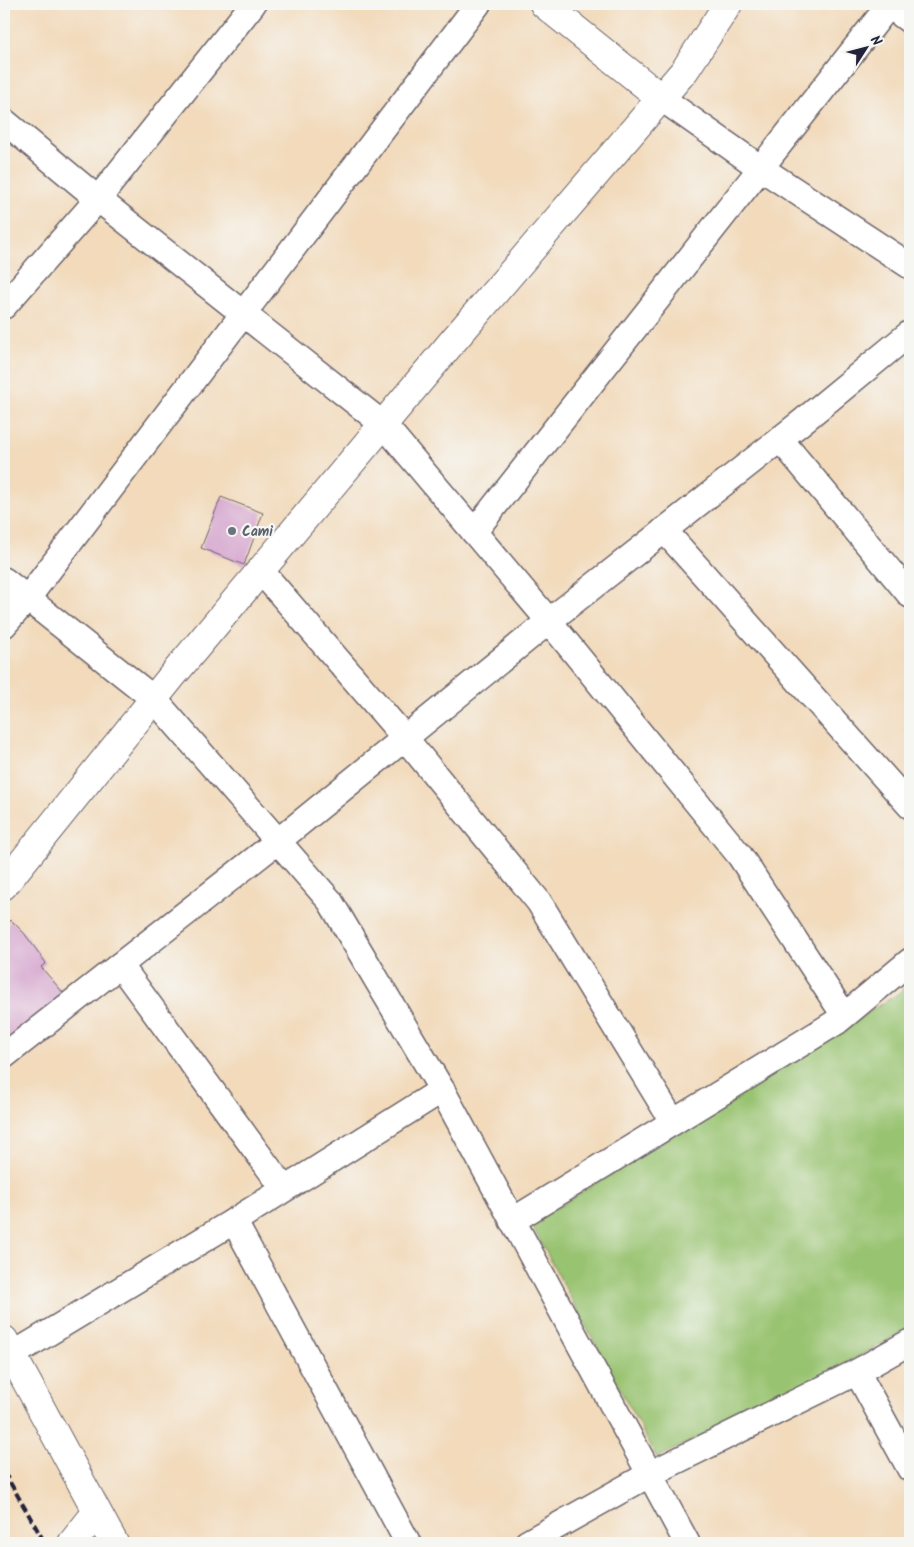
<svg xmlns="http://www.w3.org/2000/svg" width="914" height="1547" font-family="Kalam,sans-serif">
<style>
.green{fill:#98c36f;stroke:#5d7255}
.building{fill:#d6a6cf}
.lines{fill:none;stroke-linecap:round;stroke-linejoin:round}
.minor-casing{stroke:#6b6268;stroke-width:28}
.tertiary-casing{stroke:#6b6268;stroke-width:30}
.minor{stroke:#fff;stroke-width:25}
.tertiary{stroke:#fff;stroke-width:28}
.rail{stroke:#22223b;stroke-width:4;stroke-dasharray:8 4;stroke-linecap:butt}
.worship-dot{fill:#6b7280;stroke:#f6f6f2;stroke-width:2}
.labels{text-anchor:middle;stroke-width:4.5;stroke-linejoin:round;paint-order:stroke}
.worship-label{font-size:14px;font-weight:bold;fill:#5b616d;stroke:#f6f6f2;text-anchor:start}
</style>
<rect width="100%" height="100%" fill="#f6f6f2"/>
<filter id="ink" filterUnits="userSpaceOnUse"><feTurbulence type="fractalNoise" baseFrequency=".02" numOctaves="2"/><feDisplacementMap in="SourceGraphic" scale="10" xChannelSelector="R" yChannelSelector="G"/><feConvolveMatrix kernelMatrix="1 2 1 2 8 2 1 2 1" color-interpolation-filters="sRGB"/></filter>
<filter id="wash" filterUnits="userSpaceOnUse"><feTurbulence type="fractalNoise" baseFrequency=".0096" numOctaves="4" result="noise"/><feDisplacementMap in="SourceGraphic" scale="20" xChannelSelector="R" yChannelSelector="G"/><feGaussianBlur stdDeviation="1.12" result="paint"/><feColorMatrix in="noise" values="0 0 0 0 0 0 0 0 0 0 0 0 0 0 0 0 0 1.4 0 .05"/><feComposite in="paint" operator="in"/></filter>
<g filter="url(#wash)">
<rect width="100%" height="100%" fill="#f2dabb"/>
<path class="green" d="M910,983V1327L871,1350L657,1458L531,1224L899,993Z"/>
<g id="blocks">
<g class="building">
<path d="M221,497L263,513L244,565L201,548Z"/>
<path d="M11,920L24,933L46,963L41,967L65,995L4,1043V931Z"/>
</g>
</g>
</g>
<g filter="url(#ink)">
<use href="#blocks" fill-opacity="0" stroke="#6b6268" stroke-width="1"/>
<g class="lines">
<g class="minor-casing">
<g id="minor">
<path d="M887,4L910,21"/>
<path d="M661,98L759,167L910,266"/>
<path d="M4,121L98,199L384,425L549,621L740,856L844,1015"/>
<path d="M4,306L98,199L253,4"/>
<path d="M780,439L910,595"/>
<path d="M664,530L910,806"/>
<path d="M474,532L890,4"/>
<path d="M261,571L405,738L539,902L673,1122"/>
<path d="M4,580L154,699L330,901L442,1090L687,1543"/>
<path d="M4,625L27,599L478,4"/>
<path d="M120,965L284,1189"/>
<path d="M4,1056L278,841L549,621L803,421L910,333"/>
<path d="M234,1221L408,1543"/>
<path d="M512,1221L838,1021L910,961"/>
<path d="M12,1355L234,1221L442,1090"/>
<path d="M857,1372L910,1469"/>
<path d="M527,1543L650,1474L857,1372L910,1342"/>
</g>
</g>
<g class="tertiary-casing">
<g id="tertiary">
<path d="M544,4L661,98"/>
<path d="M4,885L173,675L453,341L685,70L728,4"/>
<path d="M4,1340L114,1543"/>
<path d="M72,1543L96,1513"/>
</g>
</g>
<use href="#minor" class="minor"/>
<use href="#tertiary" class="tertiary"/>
<path class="rail" d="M4,1472L45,1543"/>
</g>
</g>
<circle class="worship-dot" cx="232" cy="531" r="5"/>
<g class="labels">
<g class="worship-label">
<text x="242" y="536">Cami</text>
</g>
</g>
<rect width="914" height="1547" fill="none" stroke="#f6f6f2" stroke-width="20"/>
<g transform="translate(866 48) rotate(54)" stroke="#f6f6f2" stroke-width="4" paint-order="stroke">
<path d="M0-4L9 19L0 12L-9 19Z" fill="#22223b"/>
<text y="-8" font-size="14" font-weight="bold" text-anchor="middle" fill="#22223b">N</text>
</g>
</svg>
